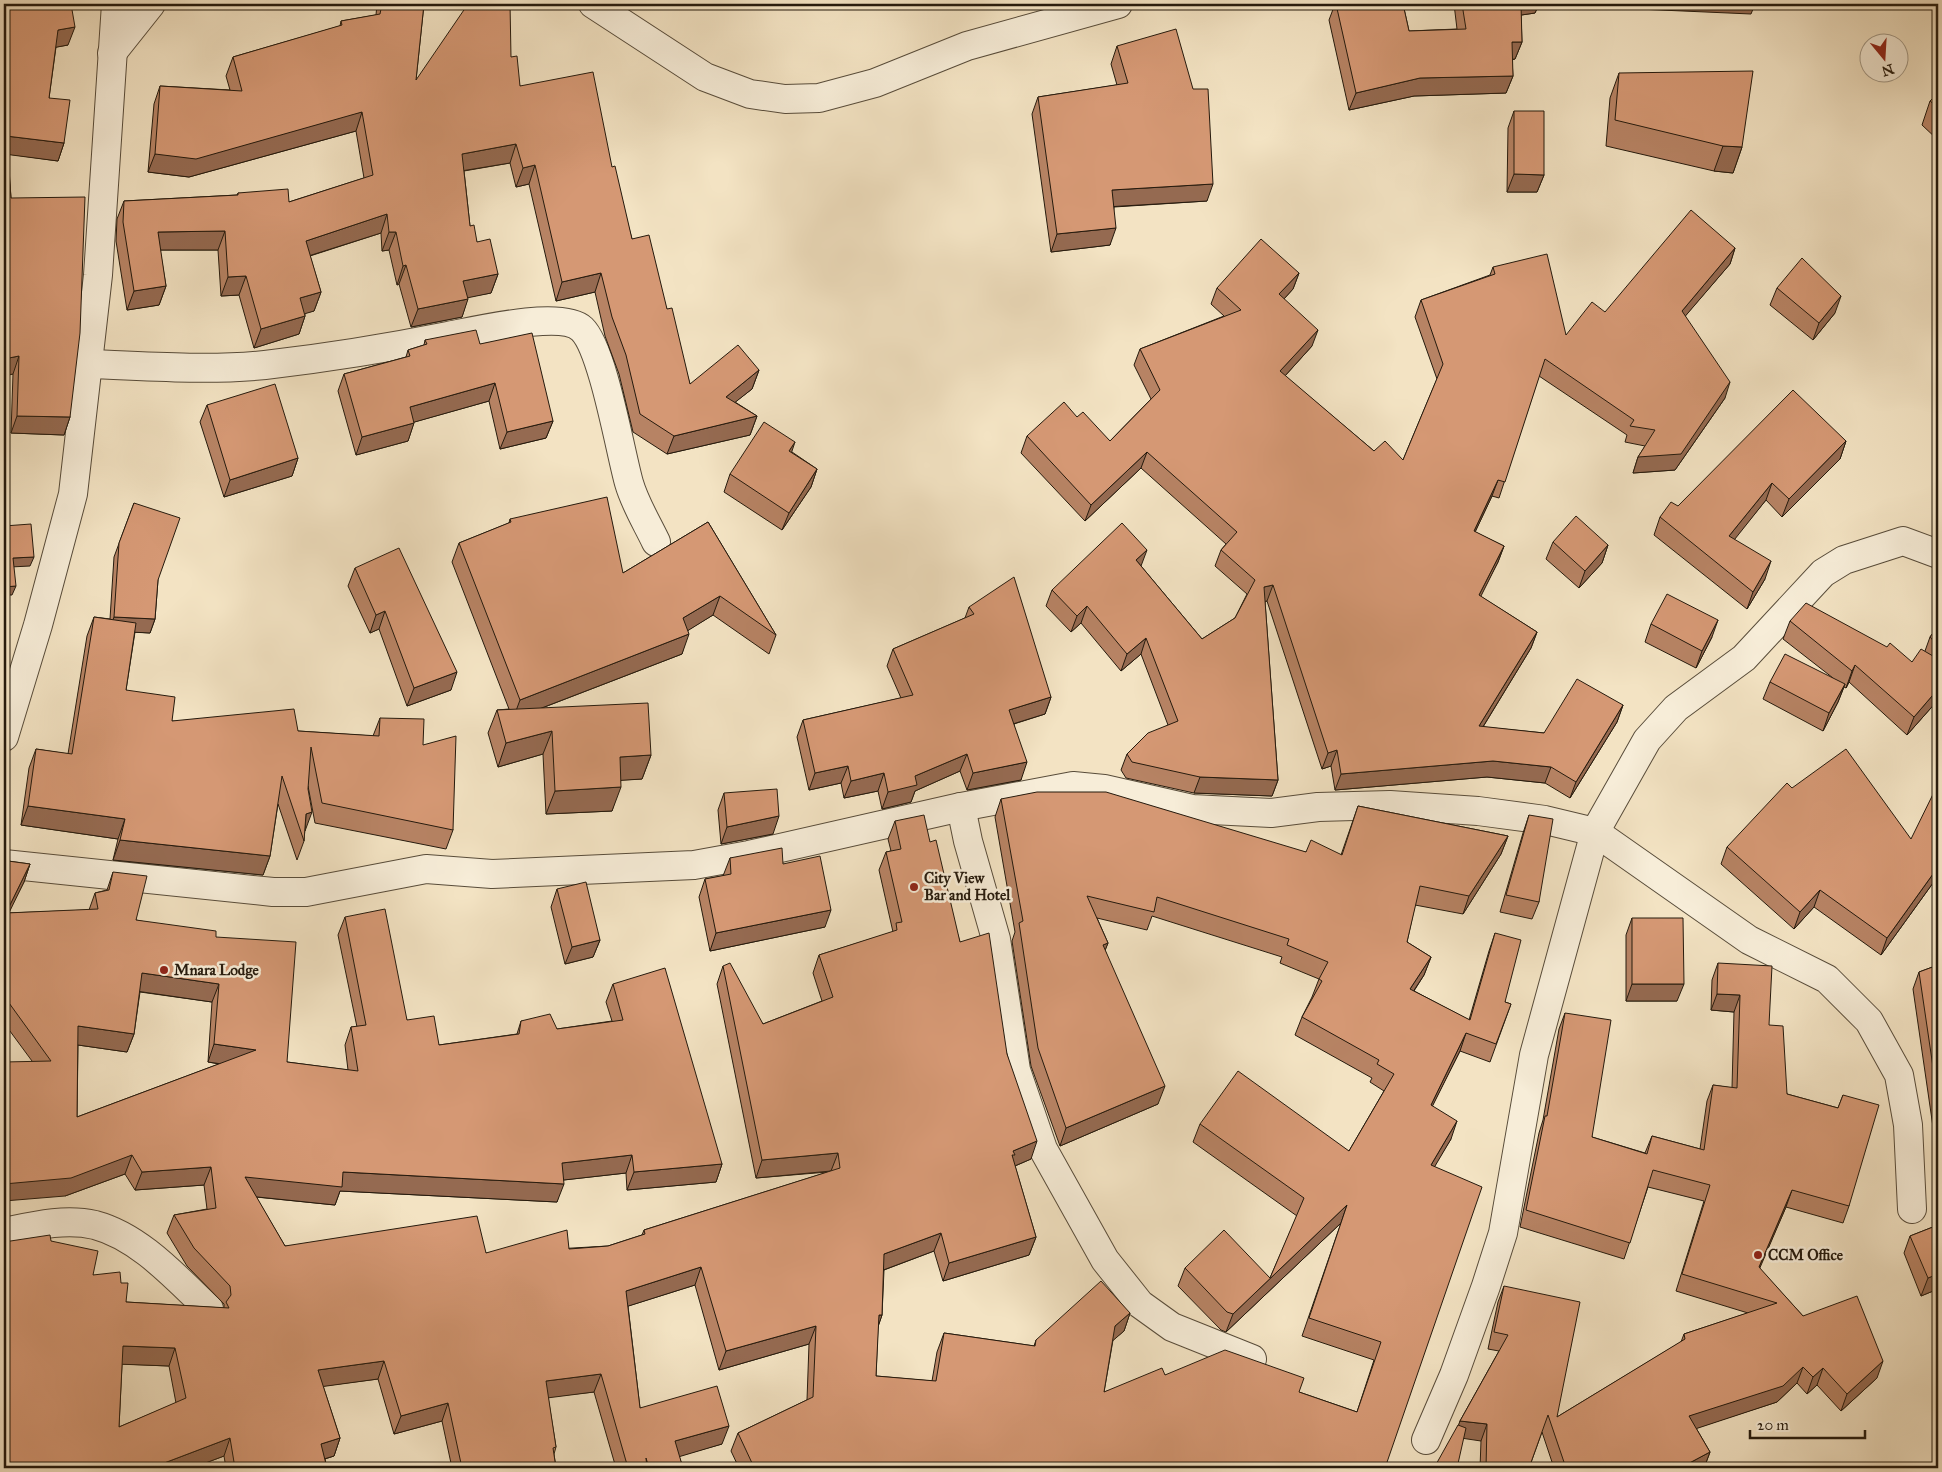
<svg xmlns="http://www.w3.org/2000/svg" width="1942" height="1472" font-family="'IM FELL Great Primer',serif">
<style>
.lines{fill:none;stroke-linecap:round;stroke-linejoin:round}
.minor-casing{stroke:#584c3a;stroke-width:30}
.minor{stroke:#f7edd8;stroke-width:28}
.wall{fill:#b78364;stroke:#251a0d;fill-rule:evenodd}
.shaded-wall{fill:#956a51;stroke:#251a0d}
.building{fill:#d59874;stroke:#251a0d;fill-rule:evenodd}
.poi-dot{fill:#8f2418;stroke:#f7edd8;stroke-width:2}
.labels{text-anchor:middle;stroke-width:5;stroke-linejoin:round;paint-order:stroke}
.poi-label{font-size:15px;font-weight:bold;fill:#251a0d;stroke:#f7edd8;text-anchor:start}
</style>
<rect width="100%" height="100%" fill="#f3e3c3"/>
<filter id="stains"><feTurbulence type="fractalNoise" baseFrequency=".004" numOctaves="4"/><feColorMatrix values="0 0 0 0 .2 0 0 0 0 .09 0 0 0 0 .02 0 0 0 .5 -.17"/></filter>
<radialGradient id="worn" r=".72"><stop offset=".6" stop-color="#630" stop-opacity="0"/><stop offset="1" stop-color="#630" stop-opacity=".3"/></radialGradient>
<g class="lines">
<g class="minor-casing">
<g id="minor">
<path d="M593,4L705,77L750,94L785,99L819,98L875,83L967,46L1118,4"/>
<path d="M112,53L151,4"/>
<path d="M88,364C147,366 207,371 265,365C326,358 388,348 448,336C474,331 562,310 582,329C603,349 620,451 629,483C635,504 647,523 656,542"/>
<path d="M4,737L38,625L73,494L98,275L116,4"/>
<path d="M961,807L968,841L996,939L1016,1070L1043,1149L1105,1260L1140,1304L1172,1327L1252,1359"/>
<path d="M4,864L273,892H306L426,869L492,874L694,865L749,855L961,807L1073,786L1104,789L1192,809L1271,813L1318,807L1390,805L1478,811L1545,820L1595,832L1749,940L1827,979L1869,1021L1899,1075L1908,1125L1912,1209"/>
<path d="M4,1232C33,1226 65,1218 95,1225C140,1237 176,1278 209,1309"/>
<path d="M1426,1440L1454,1375L1486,1286L1503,1233L1534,1055L1595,832L1647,740L1676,708L1744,658L1823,573L1844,560L1903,541L1938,554"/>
</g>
</g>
<use href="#minor" class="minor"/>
</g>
<g class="wall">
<path d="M4,4L68,45L56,47L49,98L64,143L58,161L8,154L11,198L70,417L64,435L11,433L13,374L4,376Z"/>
<path d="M377,4H424L416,80L511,57L520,86L612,167L632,239L667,309L690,384L759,370L752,389L735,402L757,416L750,435L667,454L633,432L619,374L605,336L595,292L556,301L529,184L516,187L510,163L464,171L470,226L477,242L498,274L491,293L468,297L462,317L411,327L399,284L397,285L389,250L382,251L381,233L310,256L321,292L314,311L305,313V316L299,334L254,348L239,295L221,296L218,250H160L166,286L159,305L127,310L116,241L117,219L124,201L237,195L238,193L289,202L364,178L356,131L189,177L148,172L154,104L160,86L230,90L226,76L233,57L340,26L341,21L376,15Z"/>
<path d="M1335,4H1403L1409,31L1457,29L1454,4H1539L1535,13L1521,15L1522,42L1515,59L1512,60L1513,76L1506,93L1414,96L1349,110L1329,20Z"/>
<path d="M1117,46L1207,201L1114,207L1110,245L1051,252L1032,114L1038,97L1117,85L1111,64Z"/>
<path d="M1619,73L1742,147L1733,173L1714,171L1606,146L1610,98Z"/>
<path d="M1938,93V140L1922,125L1930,101Z"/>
<path d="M1514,111L1544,175L1537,192H1507L1508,128Z"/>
<path d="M1735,248L1730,264L1685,316L1725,398L1675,470L1633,473L1638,457L1645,446L1625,442L1627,435L1539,376L1499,498L1492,496L1475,532L1504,546L1498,562L1480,596L1537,632L1531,648L1483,727L1544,733L1623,705L1617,722L1570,798L1545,783L1487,777L1335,790L1331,766L1322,769L1267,601L1265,602L1278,780L1272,796L1194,793L1126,778L1121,770L1127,754L1168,725L1141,654L1121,671L1081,623L1071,632L1046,606L1052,590L1141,566L1202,639L1235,618L1247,594L1215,566L1221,550L1226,544L1141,468L1085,521L1021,453L1027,436L1077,417L1110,441L1151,399L1134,365L1140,349L1224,316L1211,304L1217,288L1299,273L1293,289L1284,299L1312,346L1285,376L1374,451L1403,460L1437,379L1415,317L1421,300L1490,275L1493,267L1566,335L1605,312Z"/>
<path d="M1777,288L1835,313L1813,340L1770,305Z"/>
<path d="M425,340L480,344L553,421L546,438L500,449L489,401L414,422L408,441L356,455L338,391L344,374L406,357L408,350L424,345Z"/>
<path d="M207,405L298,458L292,476L224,497L200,422Z"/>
<path d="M1846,441L1840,459L1782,517L1766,500L1734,539L1765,579L1747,609L1654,535L1660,517L1678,506Z"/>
<path d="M792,452L817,469L811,487L782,530L724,492L730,474Z"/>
<path d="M134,503L158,580L155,619L150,633L135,632L126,690L172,721L298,731L373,736L380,718L423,745L453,830L446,849L315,823L308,786L304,841L297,860L278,804L270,856L263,875L113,860L118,839L21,825L29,768L36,749L68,754L87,636L94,617L110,619L114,557Z"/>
<path d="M510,519L623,573L708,522L776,635L769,654L713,615L688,630L682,654L542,708L651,755L642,779L621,780L612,811L546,814L543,754L498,767L488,733L497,710L509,709L452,562L459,543L509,523Z"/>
<path d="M1553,542L1608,545L1602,563L1579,588L1546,559Z"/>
<path d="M355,568L451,690L407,706L379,629L370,633L348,586Z"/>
<path d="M969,607L1051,697L1045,714L1014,724L1021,780L967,790L960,771L915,791L911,802L882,809L878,791L844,798L841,783L809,790L797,737L803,720L901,698L887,666L893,649L965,618Z"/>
<path d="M1790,621L1912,662L1925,651L1930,637L1938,626V700L1907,735L1849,682L1846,688L1844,687L1838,702L1823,731L1763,699L1770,682L1833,678L1783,639Z"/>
<path d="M1651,624L1712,637L1696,668L1645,642Z"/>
<path d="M724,793L773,834L721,844L718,810Z"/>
<path d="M1001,799L1306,852L1341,855L1358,806L1508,836L1501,854L1463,914L1415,905L1407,942L1431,957L1424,975L1414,991L1469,1020L1489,951L1495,933L1505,1002L1511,1004L1490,1062L1460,1051L1432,1106L1451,1139L1434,1166L1385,1468H739L731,1451L738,1433L807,1400L809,1344L719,1370L695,1285L628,1306L640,1408L722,1444L679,1456L683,1468H616L594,1392L548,1397L556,1447L554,1454L556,1468H452L442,1421L394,1434L378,1379L323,1386L340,1438L334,1456L325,1459L327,1468H226L224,1456L192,1468H4V1242L51,1241L93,1275L121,1283L126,1302L224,1308V1304L187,1266L167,1233L174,1215L207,1209L204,1185L135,1190L125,1174L65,1196L32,1061L4,1023V860L8,861L30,864L24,882L8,913L89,910L95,893L107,890L113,872L136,920L216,937L287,1062L348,1070L345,1045L351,1027H357L338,935L345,917L407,1020L439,1045L517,1034L521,1021L557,1029L612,1021L606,1002L613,984L722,1164L716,1182L627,1190L626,1173L563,1180L557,1202L340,1191L335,1205L256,1197L285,1246L486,1253L608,1246L642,1235L644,1230L828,1172L756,1178L717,984L723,966L763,1024L822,1001L813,973L819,955L893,932L879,870L886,852L891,851L888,839L895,821L930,842L960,942L1007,1054L1031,1159L1015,1166L1036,1237L1029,1255L943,1281L934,1251L884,1270L882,1315L878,1326L876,1376L932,1381L937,1352L944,1333L1034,1346L1036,1340L1130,1313L1124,1331L1113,1340L1104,1392L1165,1375L1299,1392L1357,1412L1374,1360L1302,1336L1341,1223L1226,1332L1221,1330L1178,1286L1185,1268L1270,1278L1297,1216L1193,1142L1200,1124L1349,1151L1384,1091L1370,1082L1372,1078L1295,1035L1302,1017L1312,997L1319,979L1280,963L1282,957L1152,916L1147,930L1097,918L1108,943L1105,950L1158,1104L1060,1146L1031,1066L1012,941L1015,932L995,817ZM140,992L212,1002L208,1062L219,1064L77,1117L78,1045L127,1052L134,1034ZM122,1364L169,1366L176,1403L119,1427Z"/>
<path d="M1529,815L1539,902L1532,919L1500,912L1523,833Z"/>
<path d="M1727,847L1938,876L1881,955L1814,907L1794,929L1721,864Z"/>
<path d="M730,858L783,864L825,927L710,951L699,897L705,879L723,876Z"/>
<path d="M557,889L600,940L593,957L565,964L551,907Z"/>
<path d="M1632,918L1677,1001H1626V935Z"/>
<path d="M1718,963L1769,1025L1787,1094L1838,1108L1843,1095L1849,1206L1843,1223L1786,1207L1759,1268L1803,1316L1877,1378L1841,1411L1817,1385L1807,1394L1797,1383L1777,1402L1696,1428L1710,1452L1704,1468H1554L1542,1432L1529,1468H1480L1481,1441L1459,1425L1460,1421L1499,1351L1488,1349L1498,1302L1504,1286L1557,1417L1681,1342L1684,1334L1748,1313L1676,1291L1704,1201L1648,1187L1624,1259L1520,1227L1539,1133L1543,1120L1559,1029L1565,1013L1592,1137L1645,1153L1652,1136L1700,1149L1707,1101L1713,1085L1732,1088L1734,1012L1711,1010L1712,980Z"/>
<path d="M1938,965V1126L1933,1127L1913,989L1919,972Z"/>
<path d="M1938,1225V1289L1921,1296L1904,1253L1910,1236Z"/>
</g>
<g class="shaded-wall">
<path d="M1026,4H1041L1024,9Z"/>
<path d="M1519,4H1539L1535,13L1515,16Z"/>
<path d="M1617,4H1755L1751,14L1615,8Z"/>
<path d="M75,27L68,45L52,48L58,30Z"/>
<path d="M1512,42H1522L1515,59L1506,60Z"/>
<path d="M1513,76L1506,93L1414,96L1349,110L1356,93L1420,78Z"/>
<path d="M362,112L356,131L189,177L148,172L155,154Z"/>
<path d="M6,136L64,143L58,161L4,154Z"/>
<path d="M516,144L510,163L455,172L462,154Z"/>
<path d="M1723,146L1742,147L1733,173L1714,171Z"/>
<path d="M535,165L529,184L516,187L523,168Z"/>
<path d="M1514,174L1544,175L1537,192H1507Z"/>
<path d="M1213,184L1207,201L1106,207L1112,190Z"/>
<path d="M387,214L381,233L299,259L306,241Z"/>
<path d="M1116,228L1110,245L1051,252L1057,234Z"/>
<path d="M225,231L218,250H151L158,232Z"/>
<path d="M389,232H396L389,250L382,251Z"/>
<path d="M1735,248L1730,264L1676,327L1682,311Z"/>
<path d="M406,265L399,284L397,285L403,266Z"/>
<path d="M601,273L595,292L556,301L562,282Z"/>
<path d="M1299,273L1293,289L1273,311L1279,294Z"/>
<path d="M498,274L491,293L457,300L463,281Z"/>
<path d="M246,276L239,295L221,296L228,277Z"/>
<path d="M166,286L159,305L127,310L134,291Z"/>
<path d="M321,292L314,311L294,317L300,298Z"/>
<path d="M1841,296L1835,313L1813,340L1819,323Z"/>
<path d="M468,299L462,317L411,327L418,309Z"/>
<path d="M305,316L299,334L254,348L261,329Z"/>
<path d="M1318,330L1312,346L1274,388L1280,371Z"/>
<path d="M19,356L13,374L4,376V359Z"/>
<path d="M759,370L752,389L719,415L726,397Z"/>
<path d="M1730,382L1725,398L1675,470L1633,473L1638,457Z"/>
<path d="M495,383L489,401L404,425L410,407Z"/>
<path d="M17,416L70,417L64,435L11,433Z"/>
<path d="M757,416L750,435L667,454L674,436Z"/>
<path d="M553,421L546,438L500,449L507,432Z"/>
<path d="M414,423L408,441L356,455L362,437Z"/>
<path d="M1846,441L1840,459L1782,517L1789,499Z"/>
<path d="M795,442L789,460V451Z"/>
<path d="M1147,452L1141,468L1085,521L1091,505Z"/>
<path d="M298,458L292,476L224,497L230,480Z"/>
<path d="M817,469L811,487L782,530L789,513Z"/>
<path d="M1498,480L1492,496L1468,547L1474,531Z"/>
<path d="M1772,483L1766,500L1723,554L1729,536Z"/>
<path d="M1608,545L1602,563L1579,588L1585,571Z"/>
<path d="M1504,546L1498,562L1473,612L1479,595Z"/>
<path d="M1147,550L1141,566L1136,560Z"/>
<path d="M34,557L30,566L10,567L13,558Z"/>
<path d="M1771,561L1765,579L1747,609L1753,592Z"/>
<path d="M1273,585L1267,601L1258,603L1264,587Z"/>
<path d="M16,586L12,595H4V587Z"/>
<path d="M720,596L713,615L676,638L683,618Z"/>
<path d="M1087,606L1081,623L1071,632L1077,616Z"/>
<path d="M385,611L379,629L370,633L376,615Z"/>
<path d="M114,617L155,619L150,633L109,631Z"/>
<path d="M1718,620L1712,637L1696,668L1702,651Z"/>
<path d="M1537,632L1531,648L1473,743L1479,726Z"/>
<path d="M689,634L682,654L513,719L520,700Z"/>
<path d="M1146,638L1141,654L1121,671L1127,654Z"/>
<path d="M1855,665L1849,682L1846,688L1852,671Z"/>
<path d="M457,672L451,690L407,706L414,688Z"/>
<path d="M1845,684L1838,702L1823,731L1829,713Z"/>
<path d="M1938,689V700L1907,735L1914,717Z"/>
<path d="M1051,697L1045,714L1003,727L1009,710Z"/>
<path d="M1623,705L1617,722L1570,798L1576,782Z"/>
<path d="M552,731L543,754L498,767L506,743Z"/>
<path d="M1337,750L1331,766L1322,769L1328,753Z"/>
<path d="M967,754L960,771L915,791L911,802L882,809L888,792L915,776Z"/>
<path d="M651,755L642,779L611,781L620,757Z"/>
<path d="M1493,761L1551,767L1545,783L1487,777L1335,790L1341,774Z"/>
<path d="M1027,762L1021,780L967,790L973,773Z"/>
<path d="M848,766L841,783L809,790L815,773Z"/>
<path d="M884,773L878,791L844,798L851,781Z"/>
<path d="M1200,777L1278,780L1272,796L1194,793Z"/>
<path d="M621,787L612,811L546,814L555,791Z"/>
<path d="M28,806L125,819L118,839L21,825Z"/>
<path d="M312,812L305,831L306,814Z"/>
<path d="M779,816L773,834L721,844L727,827Z"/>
<path d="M1508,836L1501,854L1463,914L1469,896Z"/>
<path d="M120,840L270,856L263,875L113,860Z"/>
<path d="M30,864L24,882L4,923L6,913Z"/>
<path d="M1938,867V876L1881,955L1887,938Z"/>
<path d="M1820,890L1814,907L1794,929L1800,912Z"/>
<path d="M831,910L825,927L710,951L716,933Z"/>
<path d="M600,940L593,957L565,964L572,947Z"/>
<path d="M1108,943L1101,961L1103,945Z"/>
<path d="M1431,957L1424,975L1403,1007L1410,989Z"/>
<path d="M142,973L219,984L212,1002L136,991Z"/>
<path d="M1632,984H1684L1677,1001H1626Z"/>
<path d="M1717,994L1740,995L1734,1012L1711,1010Z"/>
<path d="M78,1026L134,1034L127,1052L71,1044Z"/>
<path d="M1466,1033L1460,1051L1424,1123L1431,1105Z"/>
<path d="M214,1044L256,1050L249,1068L208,1062Z"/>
<path d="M1165,1086L1158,1104L1060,1146L1066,1128Z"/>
<path d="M1938,1113V1126L1933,1127Z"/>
<path d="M1457,1121L1451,1139L1425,1183L1431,1165Z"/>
<path d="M1037,1141L1031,1159L1010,1168L1013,1151Z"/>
<path d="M838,1153L831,1171L756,1178L762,1160Z"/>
<path d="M132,1155L125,1174L65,1196L4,1201V1184Z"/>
<path d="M632,1155L626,1173L555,1181L562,1163Z"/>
<path d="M722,1164L716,1182L627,1190L634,1172Z"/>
<path d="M211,1167L204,1185L135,1190L142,1172Z"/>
<path d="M343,1172L564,1184L557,1202L340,1191L335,1205L238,1195L245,1177Z"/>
<path d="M1792,1190L1786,1207L1753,1284L1759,1267Z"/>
<path d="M1347,1205L1341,1223L1226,1332L1233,1314Z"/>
<path d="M941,1233L934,1251L878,1272L884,1254Z"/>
<path d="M1036,1237L1029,1255L943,1281L949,1263Z"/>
<path d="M701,1267L695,1285L619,1309L626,1291Z"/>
<path d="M1938,1274V1289L1921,1296L1928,1278Z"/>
<path d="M1130,1313L1124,1331L1109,1344L1115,1326Z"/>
<path d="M879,1315H882L876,1333Z"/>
<path d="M816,1326L809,1344L719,1370L726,1351Z"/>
<path d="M123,1346L175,1348L169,1366L116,1364Z"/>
<path d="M384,1361L378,1379L312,1388L318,1370Z"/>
<path d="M1883,1361L1877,1378L1841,1411L1847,1394Z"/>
<path d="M1803,1367L1797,1383L1777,1402L1683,1433L1689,1416Z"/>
<path d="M1823,1368L1817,1385L1807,1394L1813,1377Z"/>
<path d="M601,1374L594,1392L539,1399L546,1381Z"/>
<path d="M448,1403L442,1421L394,1434L401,1416Z"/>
<path d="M1460,1421L1487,1424L1481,1441L1454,1437Z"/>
<path d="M729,1426L722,1444L668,1460L675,1441Z"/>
<path d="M230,1438L224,1456L192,1468H151Z"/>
<path d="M340,1438L334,1456L314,1462L321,1444Z"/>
<path d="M1710,1452L1704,1468H1680Z"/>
</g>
<g class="building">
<path d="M4,4H71L75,27L58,30L49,98L70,100L64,143L6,136L11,198L85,197L80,333L70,417L17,416L19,356L4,359Z"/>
<path d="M382,4H424L416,80L468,4H510L511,57L517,56L520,86L593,72L612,167L615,166L632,239L649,235L667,309L672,308L690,384L738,345L759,370L726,397L757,416L674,436L640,414L626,355L612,317L601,273L562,282L535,165L523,168L516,144L462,154L470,226L474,225L477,242L490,239L498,274L463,281L468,299L418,309L406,265L403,266L396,232H389L387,214L306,241L321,292L300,298L305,316L261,329L246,276L228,277L225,231L158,232L166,286L134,291L123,222L124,201L238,195V193L288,189L289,202L373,175L362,112L196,159L155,154L160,86L242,91L233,57L342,25L341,21L380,14Z"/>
<path d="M1336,4H1403L1409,31L1466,29L1462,4H1521L1522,42H1512L1513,76L1420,78L1356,93Z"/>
<path d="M1176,29L1193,89H1208L1213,184L1112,190L1116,228L1057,234L1038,97L1128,83L1117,46Z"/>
<path d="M1753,71L1742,147L1723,146L1615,120L1619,73Z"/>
<path d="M1938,93V108L1930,101Z"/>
<path d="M1514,111H1544V175L1514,174Z"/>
<path d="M1691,210L1735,248L1682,311L1730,382L1681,454L1638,457L1655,430L1630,426L1634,420L1545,359L1505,482L1498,480L1474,531L1504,546L1479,595L1537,632L1479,726L1544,733L1577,679L1623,705L1576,782L1551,767L1493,761L1341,774L1337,750L1328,753L1273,585L1264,587L1278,780L1200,777L1132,762L1127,754L1148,733L1178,721L1146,638L1127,654L1087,606L1077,616L1052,590L1122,523L1147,550L1136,560L1202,639L1235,618L1255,580L1221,550L1237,532L1147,452L1091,505L1027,436L1064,402L1077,417L1083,412L1110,441L1160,390L1140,349L1241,310L1217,288L1261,239L1299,273L1279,294L1318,330L1280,371L1374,451L1385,441L1403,460L1443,364L1421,300L1495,274L1493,267L1547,254L1566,335L1592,302L1605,312Z"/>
<path d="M1802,258L1841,296L1819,323L1777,288Z"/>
<path d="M476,330L480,344L532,333L553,421L507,432L495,383L410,407L414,423L362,437L344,374L410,356L408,350L427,344L425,340Z"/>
<path d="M275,384L298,458L230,480L207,405Z"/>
<path d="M1793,390L1846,441L1789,499L1772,483L1729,536L1771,561L1753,592L1660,517L1671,502L1678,506Z"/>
<path d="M764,422L795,442L789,451L817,469L789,513L730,474Z"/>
<path d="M607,497L623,573L708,522L776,635L720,596L683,618L689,634L520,700L459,543L511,522L510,519Z"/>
<path d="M134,503L180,518L158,580L155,619L114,617L119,543Z"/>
<path d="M1576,516L1608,545L1585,571L1553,542Z"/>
<path d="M31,524L34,557L13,558L16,586L4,587V526Z"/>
<path d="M399,548L457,672L414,688L385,611L376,615L355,568Z"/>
<path d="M1014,577L1051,697L1009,710L1027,762L973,773L967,754L915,776L917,785L888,792L884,773L851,781L848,766L815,773L803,720L913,695L893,649L974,614L969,607Z"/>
<path d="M1667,594L1718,620L1702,651L1651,624Z"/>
<path d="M1806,603L1887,647L1890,643L1912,662L1921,649L1938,659V689L1914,717L1855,665L1852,671L1790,621Z"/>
<path d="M94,617L136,623L126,690L175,697L172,721L294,709L298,731L379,736L380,718L424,719L423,745L456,736L453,830L322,803L311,747L308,789L312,812L306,814L304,841L282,776L270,856L120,840L125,819L28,806L36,749L72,754Z"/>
<path d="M1938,626V646L1930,637Z"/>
<path d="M1785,654L1845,684L1829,713L1770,682Z"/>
<path d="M648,703L651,755L620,757L621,787L555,791L552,731L506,743L497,710Z"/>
<path d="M1846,749L1911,839L1938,784V867L1887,938L1820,890L1800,912L1727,847L1787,783L1792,788Z"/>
<path d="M777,789L779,816L727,827L724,793Z"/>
<path d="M1037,792H1106L1306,852L1311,840L1342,855L1358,806L1508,836L1469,896L1420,886L1407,942L1431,957L1410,989L1470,1020L1495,933L1521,940L1505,1002L1511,1004L1496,1044L1466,1033L1431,1105L1457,1121L1431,1165L1482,1187L1385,1468H751L752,1463L738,1433L813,1397L816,1326L726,1351L701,1267L626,1291L640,1408L717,1386L729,1426L675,1441L683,1468H649L646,1458L647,1468H628L601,1374L546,1381L556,1447L553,1448L556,1468H462L448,1403L401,1416L384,1361L318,1370L340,1438L321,1444L327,1468H235L230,1438L151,1468H4V1272H5L4,1261V1242L50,1235L51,1241L98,1251L93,1275L120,1272L121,1283H128L126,1302L229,1308L226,1302L231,1295L230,1286L194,1248L174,1215L216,1208L211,1167L142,1172L132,1155L71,1178L4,1184V1062L51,1061L4,996V860L8,861L30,864L6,913L98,909L95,893L109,890L113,872L147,876L136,920L216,931V937L296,942L287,1062L358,1071L351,1027L366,1025L345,917L385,909L407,1020L434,1016L439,1045L519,1034L521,1021L550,1014L557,1029L623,1020L613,984L665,968L722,1164L634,1172L632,1155L562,1163L564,1184L343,1172L342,1187L245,1177L285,1246L477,1216L486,1253L567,1230L569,1249L608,1246L645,1234L644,1230L840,1168L838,1153L762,1160L723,966L730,963L763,1024L833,997L819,955L897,930L896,923L902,922L886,852L901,849L895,821L924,815L930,842L936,840L960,942L989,933L1007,1054L1037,1141L1013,1151L1015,1155H1012L1036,1237L949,1263L941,1233L884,1254L882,1315H879L876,1376L936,1381L944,1333L1035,1346L1036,1340L1101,1281L1130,1313L1115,1326L1104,1392L1162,1368L1165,1375L1225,1350L1304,1378L1299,1392L1357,1412L1381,1342L1309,1318L1347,1205L1233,1314L1227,1312L1185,1268L1224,1230L1270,1278L1304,1198L1200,1124L1238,1071L1349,1151L1394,1074L1377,1064L1379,1060L1302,1017L1322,981L1319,979L1328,962L1287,945L1289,939L1157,897L1154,912L1087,896L1108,943L1103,945L1165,1086L1066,1128L1038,1048L1019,923L1023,921L1001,799ZM142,973L219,984L214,1044L256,1050L77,1117L78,1026L134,1034ZM123,1346L175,1348L186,1398L119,1427Z"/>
<path d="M1529,815L1553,819L1539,902L1506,895Z"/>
<path d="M782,848L783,864L820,856L831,910L716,933L705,879L731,874L730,858Z"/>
<path d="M586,882L600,940L572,947L557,889Z"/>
<path d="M1632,918H1683L1684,984H1632Z"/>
<path d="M1718,963L1772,966L1769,1025L1783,1026L1787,1094L1838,1108L1843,1095L1879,1105L1849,1206L1792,1190L1759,1267L1803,1316L1857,1296L1883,1361L1847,1394L1823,1368L1813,1377L1803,1367L1783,1386L1689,1416L1710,1452L1680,1468H1566L1548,1415L1529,1468H1486L1487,1424L1460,1421L1508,1335L1494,1332L1504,1286L1580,1302L1557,1417L1685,1339L1684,1334L1777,1303L1682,1274L1710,1185L1653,1170L1630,1243L1526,1210L1545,1116H1547L1565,1013L1611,1020L1592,1137L1647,1154L1652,1136L1704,1150L1713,1085L1737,1088L1740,995L1717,994Z"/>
<path d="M1938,965V1101L1919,972Z"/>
<path d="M1938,1225V1274L1928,1278L1910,1236Z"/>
<path d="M1458,1425L1466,1428L1457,1468H1434Z"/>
</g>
<g class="poi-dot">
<circle cx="914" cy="887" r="5"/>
<circle cx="164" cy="970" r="5"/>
<circle cx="1758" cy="1255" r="5"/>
</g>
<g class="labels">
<g class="poi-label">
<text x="924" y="883">City View<tspan x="924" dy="17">Bar and Hotel</tspan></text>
<text x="174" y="975">Mnara Lodge</text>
<text x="1768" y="1260">CCM Office</text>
</g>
</g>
<rect width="1942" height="1472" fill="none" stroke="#f3e3c3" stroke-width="20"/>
<rect x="5" y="5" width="1932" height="1462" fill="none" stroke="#251a0d" stroke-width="2.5"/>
<rect x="10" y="10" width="1922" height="1452" fill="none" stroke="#251a0d"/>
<g transform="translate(1884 58) rotate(162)"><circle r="24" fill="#f7edd8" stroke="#a39987"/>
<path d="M0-4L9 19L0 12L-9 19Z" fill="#8f2418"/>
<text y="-8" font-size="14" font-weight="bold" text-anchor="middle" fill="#251a0d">N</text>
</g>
<path d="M1750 1430v8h115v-8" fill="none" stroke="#251a0d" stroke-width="2.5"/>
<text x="1757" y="1430" font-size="15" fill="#251a0d" stroke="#f7edd8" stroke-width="4" paint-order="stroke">20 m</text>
<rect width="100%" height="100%" filter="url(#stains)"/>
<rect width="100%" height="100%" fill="url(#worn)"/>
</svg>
